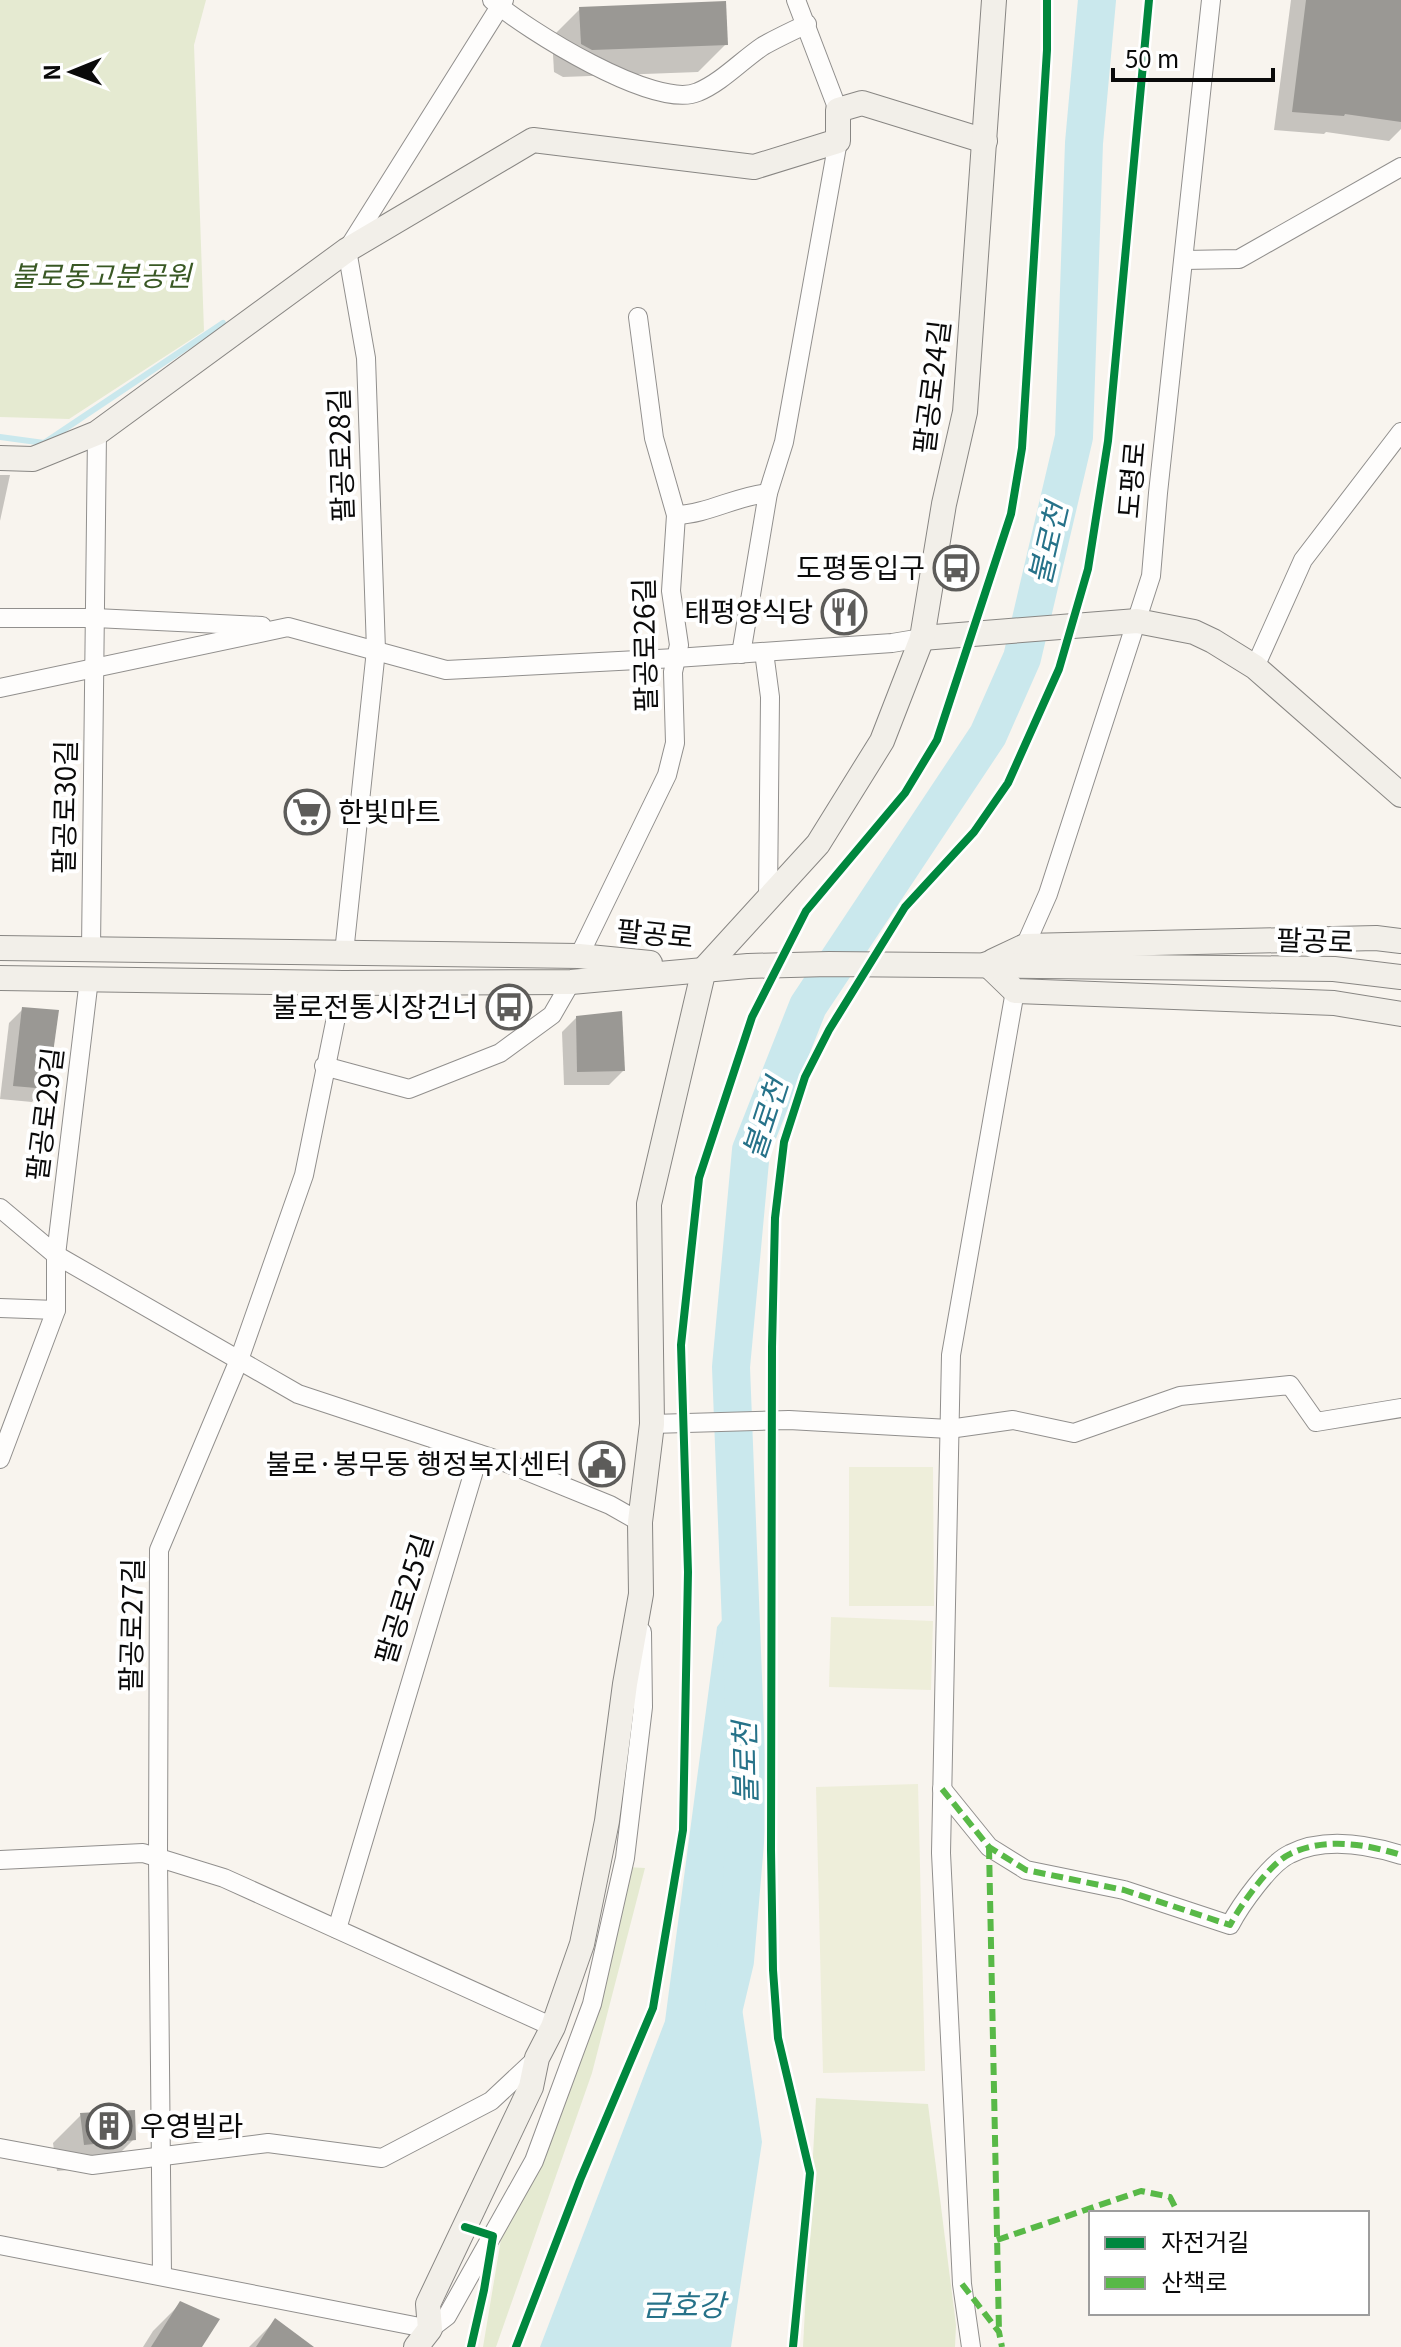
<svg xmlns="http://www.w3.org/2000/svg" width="1401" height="2347" font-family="Georgia,'Noto Sans KR',serif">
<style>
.green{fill:#e5ead1}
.pitch{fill:#eeeeda}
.water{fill:#cae8ed}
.shadow{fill:#0003}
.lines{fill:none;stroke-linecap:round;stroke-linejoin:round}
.stream{stroke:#cae8ed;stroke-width:6}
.river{stroke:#cae8ed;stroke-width:38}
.building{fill:#9a9894}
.street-casing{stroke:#918f8d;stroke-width:20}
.secondary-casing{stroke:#888683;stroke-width:26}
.street{stroke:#fefdfc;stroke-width:18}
.secondary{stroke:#f2efe9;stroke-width:24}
.quiet{stroke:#58b947;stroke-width:6;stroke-dasharray:12 6;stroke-linecap:butt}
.cycleway-casing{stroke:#fff;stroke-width:13}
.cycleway{stroke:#00873e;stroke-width:8}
.labels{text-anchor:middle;stroke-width:8;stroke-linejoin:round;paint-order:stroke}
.park-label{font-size:28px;font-style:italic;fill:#395824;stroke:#fff}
.street-label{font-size:28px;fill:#0a0a0a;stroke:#fff}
.poi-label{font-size:28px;fill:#0a0a0a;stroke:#fff;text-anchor:end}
.water-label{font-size:30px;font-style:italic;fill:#267289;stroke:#fff}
</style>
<rect width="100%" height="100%" fill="#f8f4ee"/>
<g class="green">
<path d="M0,0H206L194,45L204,331L69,419L0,417Z"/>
<path d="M626,1867L645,1868L592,2073L496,2347H483L506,2209L542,2158Z"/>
<path d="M816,2098L928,2104L956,2325L955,2347H803Z"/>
</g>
<g class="pitch">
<path d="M849,1467H933L934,1606H849Z"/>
<path d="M831,1617L933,1621L931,1690L829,1687Z"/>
<path d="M918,1784L925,2071L823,2073L816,1787Z"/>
</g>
<path class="water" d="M741,1595L748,1807L735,1961L762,2142L731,2347H540L665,2021L717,1627Z"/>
<g class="shadow">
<path d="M1291,0H1401V129L1389,141L1326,132L1324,134L1274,130Z"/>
<path d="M580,9L726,44L698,72L563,77L554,72L552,37Z"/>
<path d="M0,475H10L0,521Z"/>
<path d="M23,1009L46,1088L32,1102L0,1099L9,1023Z"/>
<path d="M576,1018L623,1071L609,1085H564L562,1032Z"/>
<path d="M81,2115L134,2139L106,2167L57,2171L53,2143Z"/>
<path d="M181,2303L200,2347H143L153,2331Z"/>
<path d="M275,2321L295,2347H249Z"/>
</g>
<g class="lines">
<path class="stream" d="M0,437L44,443L223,323"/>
<path class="river" d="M724,2007L735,1961L748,1807L731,1367L751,1150L808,1006L988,735L1022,658L1074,437L1084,143L1097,0"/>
</g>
<g class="building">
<path d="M1306,0H1401V122L1345,114L1344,116L1292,112Z"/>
<path d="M726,1L728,45L592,50L581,44L579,7Z"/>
<path d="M22,1007L59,1010L48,1089L13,1086Z"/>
<path d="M622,1011L625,1071L577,1072L576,1016Z"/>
<path d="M135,2110L136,2140L84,2145L80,2113Z"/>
<path d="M180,2301L220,2319L202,2347H151Z"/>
<path d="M275,2318L314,2347H256Z"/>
</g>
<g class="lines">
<g class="street-casing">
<g id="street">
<path d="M492,0C525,29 656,111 698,92C722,82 742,60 763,46C777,38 792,31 807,24"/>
<path d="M796,0L838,110"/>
<path d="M1184,260L1239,259L1401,167"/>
<path d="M676,515C708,514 736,496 768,493"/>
<path d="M0,618H95L262,626"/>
<path d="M764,652L770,697L768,899"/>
<path d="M741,654L768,493L784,442L838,141"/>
<path d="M1255,667L1303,560L1401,432"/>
<path d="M0,688L288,627L446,670L676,658L892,643L922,638"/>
<path d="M1025,946L1048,894L1151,576L1158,493L1211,0"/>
<path d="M91,949L97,433"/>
<path d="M344,953L376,650L366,358L347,250L504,0"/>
<path d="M579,956L667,775L675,743L673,672L679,645L671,591L676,515L654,438L638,317"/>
<path d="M324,1066L409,1089L500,1053L552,1015L571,982"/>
<path d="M0,1208L56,1255L298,1394L507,1463L610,1505L640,1522"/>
<path d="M0,1308L56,1310"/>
<path d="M652,1424L789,1420L949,1429L1013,1420L1074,1433L1180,1396L1290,1385L1316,1422L1401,1408"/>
<path d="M0,1459L56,1310V1255L89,979"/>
<path d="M942,1789L989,1847L1026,1870L1124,1890L1230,1925C1240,1906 1270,1863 1290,1854C1324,1837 1366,1844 1401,1855"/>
<path d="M0,1860L143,1853L224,1878L553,2027"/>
<path d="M337,1929L479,1454"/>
<path d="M0,2148L92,2165L268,2143L382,2158L491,2101L537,2058"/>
<path d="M0,2245L430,2329L447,2316L534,2161L592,2004L625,1858L643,1707L642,1632"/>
<path d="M162,2276L158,1858L159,1550L239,1360L304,1175L343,983"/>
<path d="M971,2347L962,2284L941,1853L951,1355L1015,991"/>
</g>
</g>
<g class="secondary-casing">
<g id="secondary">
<path d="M0,458L33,459L97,433L347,250L533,140L754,167L838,141V110L862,103L985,141"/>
<path d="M922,638L1137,621L1194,632L1213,641L1255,667L1401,795"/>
<path d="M0,948L579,956L650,963"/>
<path d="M993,961L1025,946L1376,938L1401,941"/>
<path d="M987,964L1015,991L1334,1003L1401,1014"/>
<path d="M0,978L343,983L571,982L748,966L829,964L1334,969L1401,977"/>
<path d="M416,2347L430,2329L428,2304L531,2087L537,2058L553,2027L582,1944L607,1821L625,1684L641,1594L640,1522L652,1424L649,1204L704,969L818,844L882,741L922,638L944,504L965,412L994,0"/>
</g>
</g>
<use href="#street" class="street"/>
<use href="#secondary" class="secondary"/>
<g class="quiet">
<path d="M942,1789L989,1847L1026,1870L1124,1890L1230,1925C1240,1906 1270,1863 1290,1854C1324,1837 1366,1844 1401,1855"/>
<path d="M989,1847L999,2332"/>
<path d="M997,2240L1141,2191L1170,2197L1178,2213"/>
<path d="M962,2284L999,2332L1002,2347"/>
</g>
<g class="cycleway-casing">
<g id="cycleway">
<path d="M465,2227L493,2236L484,2290L471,2347"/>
<path d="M516,2347L580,2180L653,2008L683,1830L688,1572L681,1345L699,1178L752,1017L806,911L905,793L937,740L1011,514L1022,448L1047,50V0"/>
<path d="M793,2347L810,2173L778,2038L773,1970L771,1850L772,1347L775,1218L784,1142L805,1077L829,1030L905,907L974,832L1008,783L1059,669L1088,569L1108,441L1149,0"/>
</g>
</g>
<use href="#cycleway" class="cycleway"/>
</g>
<defs>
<g id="bus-ring" transform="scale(2.3)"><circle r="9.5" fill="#fff" stroke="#5d5c5a" stroke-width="1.5"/><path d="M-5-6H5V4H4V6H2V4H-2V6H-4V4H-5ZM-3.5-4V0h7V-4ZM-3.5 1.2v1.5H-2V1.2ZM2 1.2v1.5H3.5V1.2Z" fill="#5d5c5a"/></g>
<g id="restaurant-ring" transform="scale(2.3)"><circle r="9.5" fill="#fff" stroke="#5d5c5a" stroke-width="1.5"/><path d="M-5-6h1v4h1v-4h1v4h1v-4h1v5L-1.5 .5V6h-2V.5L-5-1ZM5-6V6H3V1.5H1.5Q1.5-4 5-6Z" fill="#5d5c5a"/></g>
<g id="supermarket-ring" transform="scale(2.3)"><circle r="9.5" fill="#fff" stroke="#5d5c5a" stroke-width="1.5"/><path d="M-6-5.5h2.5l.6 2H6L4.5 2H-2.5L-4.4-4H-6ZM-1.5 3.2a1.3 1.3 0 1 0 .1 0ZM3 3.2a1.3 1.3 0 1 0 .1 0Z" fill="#5d5c5a"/></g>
<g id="civic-ring" transform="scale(2.3)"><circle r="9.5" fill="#fff" stroke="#5d5c5a" stroke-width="1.5"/><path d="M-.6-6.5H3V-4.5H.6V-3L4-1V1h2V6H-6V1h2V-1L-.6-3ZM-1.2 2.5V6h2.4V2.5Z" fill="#5d5c5a"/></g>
<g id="building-ring" transform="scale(2.3)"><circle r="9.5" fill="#fff" stroke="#5d5c5a" stroke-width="1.5"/><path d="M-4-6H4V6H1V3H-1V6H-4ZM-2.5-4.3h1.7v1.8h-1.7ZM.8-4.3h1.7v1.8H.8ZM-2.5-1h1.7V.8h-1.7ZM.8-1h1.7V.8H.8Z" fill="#5d5c5a"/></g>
</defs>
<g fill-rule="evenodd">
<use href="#bus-ring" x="956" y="568"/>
<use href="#restaurant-ring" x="844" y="612"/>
<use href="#supermarket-ring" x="307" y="812"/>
<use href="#bus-ring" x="509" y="1007"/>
<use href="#civic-ring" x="602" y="1464"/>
<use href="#building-ring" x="109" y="2126"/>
</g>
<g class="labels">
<g class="park-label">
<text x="101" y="286">불로동고분공원</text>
</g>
<g class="street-label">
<text transform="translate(932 387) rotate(-83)" y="10">팔공로24길</text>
<text transform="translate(341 455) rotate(-92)" y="10">팔공로28길</text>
<text transform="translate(1132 480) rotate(-85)" y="10">도평로</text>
<text transform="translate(645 645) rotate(-91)" y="10">팔공로26길</text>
<text transform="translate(65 807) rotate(-89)" y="10">팔공로30길</text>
<text transform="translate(655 934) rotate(6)" y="10">팔공로</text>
<text transform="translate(1315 941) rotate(2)" y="10">팔공로</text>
<text transform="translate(45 1114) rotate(-83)" y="10">팔공로29길</text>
<text transform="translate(404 1599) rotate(-73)" y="10">팔공로25길</text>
<text transform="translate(132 1625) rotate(-89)" y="10">팔공로27길</text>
</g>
<g class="poi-label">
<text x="925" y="578">도평동입구</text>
<text x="813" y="622">태평양식당</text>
<text x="338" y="822" text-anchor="start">한빛마트</text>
<text x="478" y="1017">불로전통시장건너</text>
<text x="571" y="1474">불로·봉무동 행정복지센터</text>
<text x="140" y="2136" text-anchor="start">우영빌라</text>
</g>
<g class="water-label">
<text transform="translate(1049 544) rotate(-77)" y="10">불로천</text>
<text transform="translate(766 1119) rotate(-72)" y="10">불로천</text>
<text transform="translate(746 1763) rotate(-91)" y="10">불로천</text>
<text x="684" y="2316">금호강</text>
</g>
</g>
<rect x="1089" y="2211" width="280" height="104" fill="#ffffff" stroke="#9d9d9d" stroke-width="2"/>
<rect x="1105" y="2237" width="40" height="12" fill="#00873e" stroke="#9d9d9d" stroke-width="2"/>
<text x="1161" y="2251" font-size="24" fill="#0a0a0a">자전거길</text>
<rect x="1105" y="2277" width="40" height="12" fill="#58b947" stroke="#9d9d9d" stroke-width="2"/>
<text x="1161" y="2291" font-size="24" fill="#0a0a0a">산책로</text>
<g transform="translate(72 72) rotate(269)" stroke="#ffffff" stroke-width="6" paint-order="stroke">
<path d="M0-6L14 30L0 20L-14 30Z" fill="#0a0a0a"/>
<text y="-12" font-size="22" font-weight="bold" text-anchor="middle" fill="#0a0a0a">N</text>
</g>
<path d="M1113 68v12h160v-12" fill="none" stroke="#0a0a0a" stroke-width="4"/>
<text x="1125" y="68" font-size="24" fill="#0a0a0a" stroke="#ffffff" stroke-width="6" paint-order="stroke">50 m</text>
</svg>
